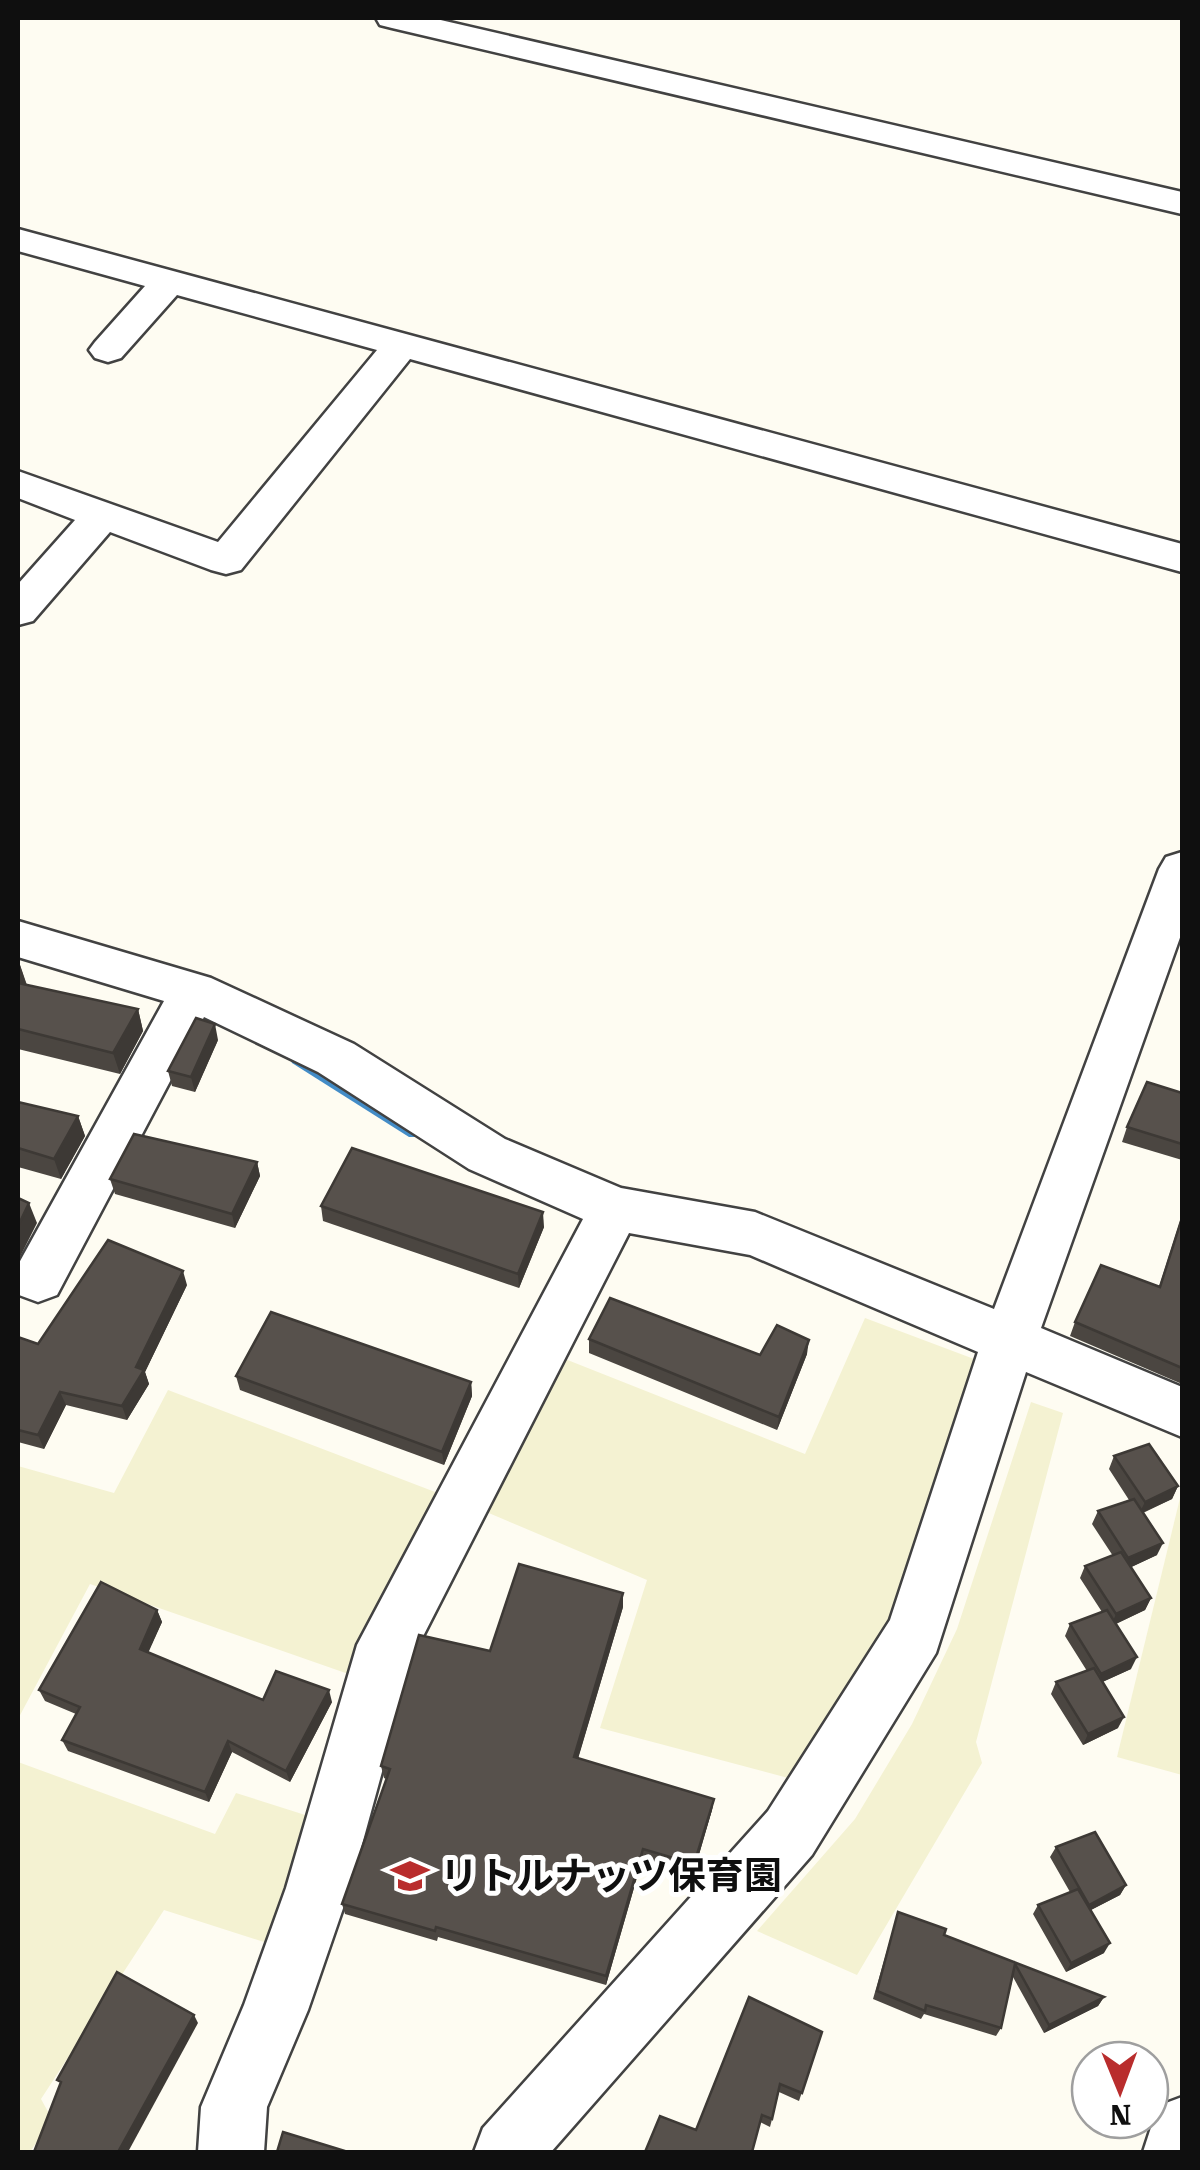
<svg xmlns="http://www.w3.org/2000/svg" width="1200" height="2170" font-family="'Roboto Serif','Noto Sans JP',serif">
<style>
.farmland{fill:#f4f2d2}
.lines{fill:none;stroke-linecap:round;stroke-linejoin:round}
.stream{fill:#438cc7;fill-rule:evenodd}
.street-casing{stroke:#424242;stroke-width:5}
.street{fill:#fff;fill-rule:evenodd}
.wall{fill:#4b4641}
.shaded-wall{fill:#3d3935}
.building{fill:#57514c;stroke:#3d3935;stroke-width:2.5}
.labels{text-anchor:middle;stroke-width:10;stroke-linejoin:round;paint-order:stroke}
.near-poi-label{font-size:38px;font-weight:bold;fill:#0f0f0f;stroke:#fff;text-anchor:start}
</style>
<rect width="100%" height="100%" fill="#fefcf2"/>
<g class="farmland">
<path d="M865,1318L982,1362L886,1638L807,1783L600,1728L647,1580L484,1511L565,1359L805,1454Z"/>
<path d="M168,1390L443,1495L357,1677L90,1584L18,1719V1466L114,1493Z"/>
<path d="M1031,1402L1063,1413L976,1742L982,1763L857,1975L757,1931L855,1819L912,1724L957,1629Z"/>
<path d="M1182,1490V1775L1117,1757Z"/>
<path d="M18,1762L215,1834L236,1793L321,1820L270,1944L164,1910L41,2099L52,2119L30,2152H18Z"/>
</g>
<g class="lines">
<path class="stream" d="M297,1054L419,1129L421,1133L419,1137H409L292,1063L290,1059L292,1055Z"/>
<g class="street-casing">
<g id="street">
<path d="M376,18H432L1182,192V214L392,28L380,25Z"/>
<path d="M18,229L1182,544V572L410,359L241,570L226,574L211,570L110,532L33,621L18,625V584L75,520L18,498V471L218,542L377,350L177,295L121,358L108,362L95,358L89,350L95,342L145,286L18,251Z"/>
<path d="M1182,852V932L1041,1328L1182,1387V1437L1026,1372L936,1653L812,1855L551,2152H474L483,2128L768,1811L890,1620L978,1352L750,1255L629,1233L415,1652L350,1888L308,2010L267,2107L264,2152H198L201,2107L244,2005L286,1888L357,1645L583,1219L469,1169L318,1072L204,1017L57,1295L38,1302L19,1295V1263L164,1001L18,957V921L211,978L354,1044L505,1139L621,1188L755,1212L994,1309L1159,869L1166,857Z"/>
<path d="M1182,2097V2152H1143L1158,2106Z"/>
</g>
</g>
<use href="#street" class="street"/>
</g>
<g class="wall">
<path d="M18,964L20,965L27,985L138,1009L143,1031L120,1074L18,1049Z"/>
<path d="M218,1040L195,1092L172,1086L168,1071Z"/>
<path d="M1182,1093V1160L1122,1142L1127,1127Z"/>
<path d="M18,1102L78,1116L85,1136L61,1179L18,1167Z"/>
<path d="M257,1162L260,1176L235,1228L115,1194L110,1179Z"/>
<path d="M321,1206L544,1227L519,1288L323,1221Z"/>
<path d="M1182,1215V1384L1070,1336L1075,1322L1159,1287Z"/>
<path d="M187,1285L145,1372L149,1384L127,1420L66,1405L44,1449L18,1442V1337L38,1344Z"/>
<path d="M589,1339L760,1355L807,1354L777,1430L589,1353Z"/>
<path d="M236,1376L471,1382L472,1396L444,1465L240,1390Z"/>
<path d="M1114,1456L1178,1486L1172,1499L1143,1513L1157,1555L1131,1567L1151,1598L1145,1610L1116,1624L1131,1669L1102,1682L1118,1728L1083,1745L1051,1694L1056,1682L1087,1671L1065,1636L1070,1624L1102,1612L1080,1578L1085,1566L1113,1556L1092,1524L1098,1511L1129,1500L1109,1469Z"/>
<path d="M623,1607L578,1758L714,1799L712,1810L693,1875L642,1860L606,1985L438,1937L437,1941L345,1914L342,1904L386,1779L384,1778L381,1766L490,1651Z"/>
<path d="M157,1610L162,1622L148,1652L263,1700L332,1702L290,1782L232,1752L209,1802L68,1751L62,1740L76,1714L45,1701L39,1690Z"/>
<path d="M1056,1847L1126,1885L1120,1895L1091,1910L1104,1953L1066,1972L1033,1914L1038,1905L1070,1892L1050,1857Z"/>
<path d="M898,1912L944,1935L1104,1997L1098,2006L1044,2033L1013,1977L1001,2028L996,2036L924,2014L921,2019L873,1999Z"/>
<path d="M822,2032L799,2101L779,2092L770,2127L760,2122L696,2130Z"/>
</g>
<g class="shaded-wall">
<path d="M20,965L27,987L18,1001V969Z"/>
<path d="M138,1009L143,1031L120,1074L113,1053Z"/>
<path d="M215,1024L218,1040L195,1092L191,1077Z"/>
<path d="M78,1116L85,1136L61,1179L54,1159Z"/>
<path d="M257,1162L260,1176L235,1228L232,1214Z"/>
<path d="M29,1203L37,1223L18,1261V1226Z"/>
<path d="M543,1212L544,1227L519,1288L518,1274Z"/>
<path d="M183,1271L187,1285L145,1372L149,1384L127,1420L122,1406L136,1367Z"/>
<path d="M809,1340L807,1354L777,1430L779,1417Z"/>
<path d="M471,1382L472,1396L444,1465L442,1452Z"/>
<path d="M60,1392L66,1405L44,1449L38,1435Z"/>
<path d="M1178,1486L1172,1499L1139,1514L1145,1502Z"/>
<path d="M1163,1543L1157,1555L1123,1571L1128,1558Z"/>
<path d="M623,1593V1607L575,1769L574,1757Z"/>
<path d="M1151,1598L1145,1610L1111,1626L1116,1614Z"/>
<path d="M157,1610L162,1622L145,1660L140,1649Z"/>
<path d="M1137,1657L1131,1669L1096,1685L1101,1674Z"/>
<path d="M329,1690L332,1702L290,1782L286,1771Z"/>
<path d="M1124,1717L1118,1728L1083,1745L1088,1734Z"/>
<path d="M228,1741L232,1752L209,1802L205,1792Z"/>
<path d="M714,1799L712,1810L693,1875L694,1864Z"/>
<path d="M643,1849L642,1860L606,1985V1976Z"/>
<path d="M1126,1885L1120,1895L1083,1914L1089,1905Z"/>
<path d="M1110,1943L1104,1953L1066,1972L1071,1963Z"/>
<path d="M1104,1997L1098,2006L1044,2033L1049,2025Z"/>
<path d="M194,2015L198,2023L128,2152H118Z"/>
</g>
<g class="building">
<path d="M18,983L138,1009L113,1053L18,1029Z"/>
<path d="M196,1018L215,1024L191,1077L168,1071Z"/>
<path d="M1147,1082L1182,1093V1144L1127,1127Z"/>
<path d="M18,1102L78,1116L54,1159L18,1148Z"/>
<path d="M134,1134L257,1162L232,1214L110,1179Z"/>
<path d="M352,1148L543,1212L518,1274L321,1206Z"/>
<path d="M18,1198L29,1203L18,1226Z"/>
<path d="M1182,1218V1368L1075,1322L1101,1265L1160,1287Z"/>
<path d="M108,1240L183,1271L136,1367L144,1370L122,1406L60,1392L38,1435L18,1430V1337L38,1344Z"/>
<path d="M610,1298L760,1355L777,1325L809,1340L779,1417L589,1339Z"/>
<path d="M271,1312L471,1382L442,1452L236,1376Z"/>
<path d="M1149,1444L1178,1486L1145,1502L1114,1456Z"/>
<path d="M1134,1499L1163,1543L1128,1558L1098,1511Z"/>
<path d="M1121,1552L1151,1598L1116,1614L1085,1566Z"/>
<path d="M519,1564L623,1593L574,1757L714,1799L694,1864L643,1849L606,1976L436,1927L435,1931L342,1904L390,1769L381,1766L419,1635L490,1651Z"/>
<path d="M101,1582L157,1610L140,1649L263,1700L276,1671L329,1690L286,1771L228,1741L205,1792L62,1740L80,1707L39,1690Z"/>
<path d="M1107,1610L1137,1657L1101,1674L1070,1624Z"/>
<path d="M1094,1668L1124,1717L1088,1734L1056,1682Z"/>
<path d="M1095,1832L1126,1885L1089,1905L1056,1847Z"/>
<path d="M1078,1889L1110,1943L1071,1963L1038,1905Z"/>
<path d="M898,1912L946,1929L944,1935L1104,1997L1049,2025L1015,1964L1001,2028L926,2005L925,2011L877,1991Z"/>
<path d="M117,1972L194,2015L118,2152H34L61,2082L57,2080Z"/>
<path d="M749,1997L822,2032L802,2093L780,2084L772,2119L762,2115L752,2152H645L660,2116L696,2130Z"/>
<path d="M283,2132L348,2152H277Z"/>
</g>
<defs>
<g id="school-bare" transform="scale(3)"><path d="M0-5L7-2L0 1L-7-2ZM-4 1L0 2.5L4 1V4Q0 6-4 4Z" fill="#b92d2d" stroke="#fff" stroke-width="2.5" paint-order="stroke"/></g>
</defs>
<g fill-rule="evenodd">
<use href="#school-bare" x="410" y="1876"/>
</g>
<g class="labels">
<g class="near-poi-label">
<text x="440" y="1889">リトルナッツ保育園</text>
</g>
</g>
<rect width="1200" height="2170" fill="none" stroke="#0f0f0f" stroke-width="40"/>
<g transform="translate(1120 2090) rotate(179)"><circle r="48" fill="#ffffff" stroke="#9f9f9f" stroke-width="2.5"/>
<path d="M0-8L18 38L0 25L-18 38Z" fill="#b92d2d"/>
<text y="-15" font-size="28" font-weight="bold" text-anchor="middle" fill="#0f0f0f">N</text>
</g>
</svg>
